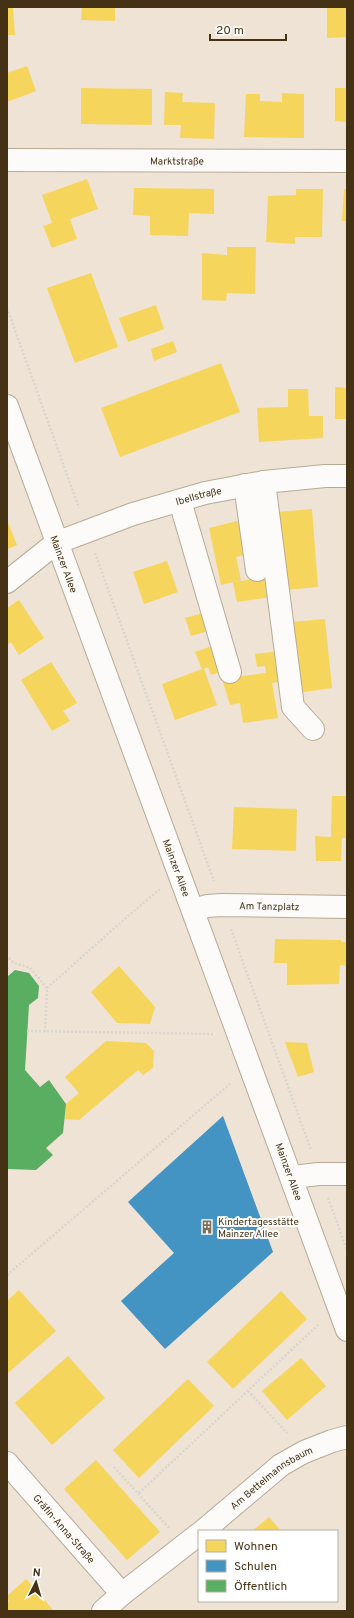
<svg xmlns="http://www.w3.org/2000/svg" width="354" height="1618" font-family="Overpass,sans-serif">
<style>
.homes{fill:#f6d55c}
.schools{fill:#4393c3}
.public{fill:#5aae61}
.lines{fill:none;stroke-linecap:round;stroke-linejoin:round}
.minor-casing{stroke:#b8aa96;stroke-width:24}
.path{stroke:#dad5d0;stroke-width:2.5;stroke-dasharray:2 2;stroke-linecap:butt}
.minor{stroke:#fcfbf9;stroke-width:22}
.labels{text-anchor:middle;stroke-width:4;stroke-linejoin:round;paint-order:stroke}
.street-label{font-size:10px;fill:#453114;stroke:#fff}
.poi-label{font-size:10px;fill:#453114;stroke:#fff;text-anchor:start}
</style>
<rect width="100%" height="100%" fill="#eee3d4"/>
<g class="homes">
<path d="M7,7H13L15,35H7Z"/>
<path d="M82,7H115V21L81,20Z"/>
<path d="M327,7H347V37L327,38Z"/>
<path d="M27,66L36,91L7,102V73Z"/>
<path d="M81,88L152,89V125L81,124Z"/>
<path d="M335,88H347V122L335,121Z"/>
<path d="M165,92L183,93L182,102L215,103L214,139L180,138L181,125H164Z"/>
<path d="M282,93L304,94V138L244,137L246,94H260V101L282,102Z"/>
<path d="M87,179L98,209L70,219L77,239L52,248L43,226L52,223L42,195Z"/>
<path d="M134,188L214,189V214L189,213L188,236L150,235V216L133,215Z"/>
<path d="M296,189H323L322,237H295V244L266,242L268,196L296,195Z"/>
<path d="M344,189H347V221H342Z"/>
<path d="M227,247H256L255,294L227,293L226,301L202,300V253L227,255Z"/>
<path d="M91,273L118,347L75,363L47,288Z"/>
<path d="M156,305L164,329L128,342L119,318Z"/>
<path d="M173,341L177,352L154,361L151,349Z"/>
<path d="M221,363L240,412L120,457L101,408Z"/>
<path d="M335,387L347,388V419H335Z"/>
<path d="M288,389H308L309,416H323V438L259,442L257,408L288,407Z"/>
<path d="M312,509L318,587L285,590L278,512Z"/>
<path d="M7,520L17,545L7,549Z"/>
<path d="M241,520L248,554L236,557L241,580L221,585L209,528Z"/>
<path d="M167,561L178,592L144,604L133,572Z"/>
<path d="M268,577L271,597L237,602L233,582Z"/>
<path d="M19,600L44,638L19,655L11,642L7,645V608Z"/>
<path d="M203,613L208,631L191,636L185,618Z"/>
<path d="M325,619L332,688L298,693L291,622Z"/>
<path d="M212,646L220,672L211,675L208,667L204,669L217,705L175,720L162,684L202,669L195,652Z"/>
<path d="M279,651L283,681L272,683L278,718L243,723L240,703L230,705L223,682L235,680V677L266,673L265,666L257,667L255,654Z"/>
<path d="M51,662L77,703L63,711L70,721L52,731L21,680Z"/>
<path d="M332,796H347V838H342L341,861H316L315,836L331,837Z"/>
<path d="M234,807L297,809L296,851L232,849Z"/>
<path d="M275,939L341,940V942H347V966L340,965L339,984L287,985V963H274Z"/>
<path d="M119,966L155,1007L150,1024L117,1023L91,992Z"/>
<path d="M106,1041L146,1043L154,1051L153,1068L143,1075L138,1070L79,1120L65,1119L66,1104L79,1093L65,1077Z"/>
<path d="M285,1042L307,1043L314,1072L298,1077Z"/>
<path d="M19,1290L56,1331L8,1373L7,1301Z"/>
<path d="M281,1291L307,1319L233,1389L207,1362Z"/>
<path d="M68,1356L105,1398L52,1445L15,1403Z"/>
<path d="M301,1358L326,1386L287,1420L262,1391Z"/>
<path d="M188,1379L214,1406L139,1478L113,1450Z"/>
<path d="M96,1460L160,1532L127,1560L64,1489Z"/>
<path d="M269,1517L281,1531H252Z"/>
<path d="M26,1579L54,1611H7V1603L9,1601L7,1596Z"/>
</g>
<path class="schools" d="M223,1116L273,1252L165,1349L121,1301L174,1253L128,1202Z"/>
<path class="public" d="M15,970L29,973L39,986L38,998L29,1005L25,1070L40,1087L49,1080L66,1104L63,1133L46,1148L53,1155L36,1170L7,1169V977Z"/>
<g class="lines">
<g class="minor-casing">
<g id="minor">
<path id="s1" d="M7,160L347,161"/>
<path id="s2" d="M7,406C118,715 236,1021 347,1330"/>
<path d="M264,482L293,707L313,729"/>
<path d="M245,485L257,570"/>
<path d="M180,501L230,672"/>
<path id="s3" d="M7,582L56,543L133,514L205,493L264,482L325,476H347"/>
<path id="s4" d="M193,910L207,906L222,905L347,907"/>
<path d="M292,1177L319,1174H347"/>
<path id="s5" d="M7,1463L122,1594"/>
<path id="s6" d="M203,1531L281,1465L304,1452L332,1441L347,1437"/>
<path d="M103,1611L122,1594L199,1534"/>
</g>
</g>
<g class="path">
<path d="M7,308L79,508"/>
<path d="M95,553L214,881"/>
<path d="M231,929L311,1150"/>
<path d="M9,958L14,963L30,968L47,988L45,1032"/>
<path d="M47,988L127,917L160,889"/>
<path d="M27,1031L214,1034"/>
<path d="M328,1198L347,1250"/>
<path d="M7,1275L231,1083"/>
<path d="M248,1391L288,1434"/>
<path d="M114,1467L169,1528"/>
<path d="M139,1493L319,1324"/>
</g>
<use href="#minor" class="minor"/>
</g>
<defs>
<g id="building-bare" transform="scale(1.08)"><path d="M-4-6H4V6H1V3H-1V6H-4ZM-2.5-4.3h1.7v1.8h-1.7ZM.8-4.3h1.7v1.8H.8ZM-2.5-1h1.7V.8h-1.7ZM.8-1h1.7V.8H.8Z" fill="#806f57" stroke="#fff" stroke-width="2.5" paint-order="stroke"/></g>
</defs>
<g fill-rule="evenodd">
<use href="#building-bare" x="207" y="1227"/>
</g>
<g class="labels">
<g class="street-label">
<text dy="4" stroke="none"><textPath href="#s1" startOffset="170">Marktstraße</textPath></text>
<text dy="4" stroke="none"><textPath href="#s3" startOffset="213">Ibellstraße</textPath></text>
<text dy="4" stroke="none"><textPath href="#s2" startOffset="168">Mainzer Allee</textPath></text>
<text dy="4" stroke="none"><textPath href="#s2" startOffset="492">Mainzer Allee</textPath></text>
<text dy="4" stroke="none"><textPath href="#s4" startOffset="77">Am Tanzplatz</textPath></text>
<text dy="4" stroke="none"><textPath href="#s2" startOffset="816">Mainzer Allee</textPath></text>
<text dy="4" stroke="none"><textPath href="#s6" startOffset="87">Am Bettelmannsbaum</textPath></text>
<text dy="4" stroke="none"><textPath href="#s5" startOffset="87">Gräfin-Anna-Straße</textPath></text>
</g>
<g class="poi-label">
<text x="218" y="1225">Kindertagesstätte<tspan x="218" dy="12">Mainzer Allee</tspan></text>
</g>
</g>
<rect width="354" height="1618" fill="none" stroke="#453114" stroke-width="16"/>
<rect x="198" y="1530" width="140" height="72" fill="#ffffff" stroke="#b5ada1"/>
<rect x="206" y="1540" width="20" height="12" fill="#f6d55c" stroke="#b5ada1"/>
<text x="234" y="1550" font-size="12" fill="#453114">Wohnen</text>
<rect x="206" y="1560" width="20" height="12" fill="#4393c3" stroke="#b5ada1"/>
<text x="234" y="1570" font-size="12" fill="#453114">Schulen</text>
<rect x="206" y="1580" width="20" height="12" fill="#5aae61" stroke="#b5ada1"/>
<text x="234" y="1590" font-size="12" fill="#453114">Öffentlich</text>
<g transform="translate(36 1582) rotate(5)" stroke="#ffffff" stroke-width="3" paint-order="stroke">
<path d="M0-3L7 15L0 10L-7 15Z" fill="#453114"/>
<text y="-6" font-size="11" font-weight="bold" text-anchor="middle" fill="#453114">N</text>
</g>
<path d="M210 34v6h76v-6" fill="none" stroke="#453114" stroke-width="2"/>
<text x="216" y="34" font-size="12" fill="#453114" stroke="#ffffff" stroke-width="3" paint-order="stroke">20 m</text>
</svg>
